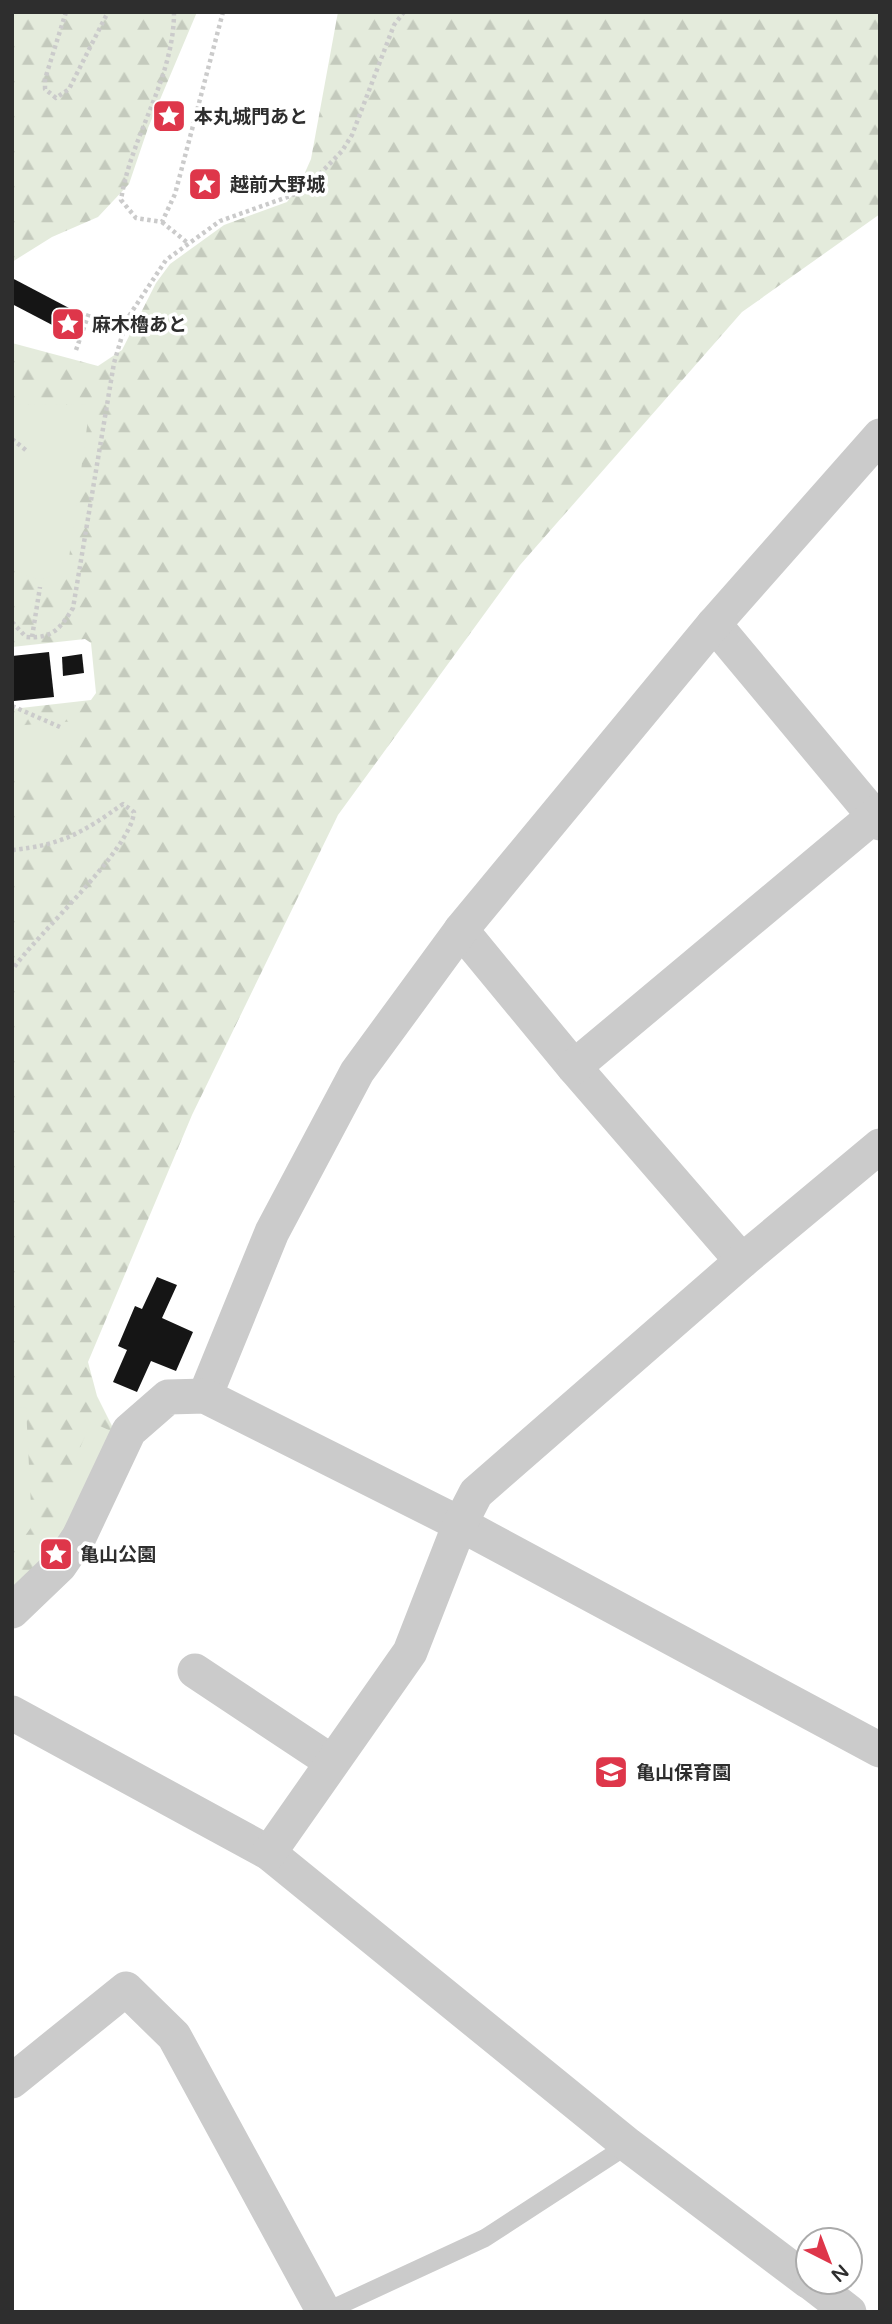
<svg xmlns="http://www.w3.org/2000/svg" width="892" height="2324" font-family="'Varela Round','Noto Sans JP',sans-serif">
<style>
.forest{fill:url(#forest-firs)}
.green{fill:#e4ebdc}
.building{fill:#151515}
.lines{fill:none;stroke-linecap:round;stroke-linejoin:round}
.path{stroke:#cbcbcb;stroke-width:4.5;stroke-dasharray:3.5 3.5;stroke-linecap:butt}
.lane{stroke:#cbcbcb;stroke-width:18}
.street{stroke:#cbcbcb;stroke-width:35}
.labels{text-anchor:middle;stroke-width:7;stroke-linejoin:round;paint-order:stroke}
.poi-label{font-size:19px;font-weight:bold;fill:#2e2e2e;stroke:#fff;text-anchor:start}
</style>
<defs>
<pattern id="forest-firs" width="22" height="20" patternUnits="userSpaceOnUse" patternTransform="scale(1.75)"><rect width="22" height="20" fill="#e4ebdc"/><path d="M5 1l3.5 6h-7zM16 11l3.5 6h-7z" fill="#c4cabd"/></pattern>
</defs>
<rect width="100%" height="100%" fill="#fff"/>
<g class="forest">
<path d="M12,12H197L148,128L129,184L98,217L52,237L12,262Z"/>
<path d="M338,12H880V214L742,312L520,565L338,815L192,1115L88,1362L97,1396L114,1430L61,1551L12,1601V709L91,700L96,693L91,643L85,639L12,647V343L98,366L122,350L156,283L170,264L224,225L287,202L299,186L311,159Z"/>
</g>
<g class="green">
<path d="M12,404L90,405L69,558C52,581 36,586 13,566Z"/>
<path d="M76,721L71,748L50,768L12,775V726Z"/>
<path d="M26,1407L32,1526L18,1546L12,1547V1408Z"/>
<path d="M91,1422L111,1431L73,1519L53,1511Z"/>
</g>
<g class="building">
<path d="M12,278L69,308L58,328L12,304Z"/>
<path d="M49,652L54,697L14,701L12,656Z"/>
<path d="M82,654L84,673L63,676L62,657Z"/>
<path d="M157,1277L177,1285L162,1318L193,1332L176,1371L151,1361L137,1392L113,1382L127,1350L118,1346L135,1306L142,1309Z"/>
</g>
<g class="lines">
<g class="path">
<path d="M66,12L45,79V89L56,98L69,89L108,12"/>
<path d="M174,12C174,79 131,135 121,200L136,218L162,222L175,194L223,12"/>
<path d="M162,222L189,244"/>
<path d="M76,350L89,313"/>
<path d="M12,439L27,451"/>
<path d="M12,622L26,637C52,639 60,629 73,608L114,363L127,319L166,260L220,221L293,195L310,184L342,151L352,135L394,25L404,12"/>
<path d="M32,637L40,587"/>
<path d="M12,706L60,727"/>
<path d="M12,850C62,845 82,833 123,804L134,812C131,850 38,933 12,970"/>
</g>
<path class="lane" d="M325,2312L485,2238L628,2145"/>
<g class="street">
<path d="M714,624L880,823"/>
<path d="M461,930L574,1067L742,1261"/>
<path d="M574,1067L880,811"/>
<path d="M205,1396L272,1232L357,1072L461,930L714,624L880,436"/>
<path d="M12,1611L60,1565L79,1537L129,1431L168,1397L205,1396L460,1524L880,1750"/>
<path d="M195,1671L332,1762"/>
<path d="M12,1713L269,1853L628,2145L808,2281"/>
<path d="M269,1853L410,1652L460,1524L476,1493L742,1261L880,1146"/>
<path d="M12,2081L126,1989L174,2036L324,2312"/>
<path d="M810,2282L849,2312"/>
</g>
</g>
<defs>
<g id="sight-square" transform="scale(1.75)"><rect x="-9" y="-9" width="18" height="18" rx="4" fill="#de364a" stroke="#fff"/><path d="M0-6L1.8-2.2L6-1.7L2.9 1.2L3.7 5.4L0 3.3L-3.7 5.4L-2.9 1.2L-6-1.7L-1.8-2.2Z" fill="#fff"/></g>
<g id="school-square" transform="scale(1.75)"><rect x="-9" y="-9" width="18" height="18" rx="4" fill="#de364a" stroke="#fff"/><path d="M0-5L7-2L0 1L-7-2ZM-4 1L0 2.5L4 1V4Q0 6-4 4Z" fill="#fff"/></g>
</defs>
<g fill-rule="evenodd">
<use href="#sight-square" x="169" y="116"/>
<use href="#sight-square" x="205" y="184"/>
<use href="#sight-square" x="68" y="324"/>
<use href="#sight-square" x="56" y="1554"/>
<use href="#school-square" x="611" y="1772"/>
</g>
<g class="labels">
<g class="poi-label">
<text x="194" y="123">本丸城門あと</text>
<text x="230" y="191">越前大野城</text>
<text x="92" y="331">麻木櫓あと</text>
<text x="80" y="1561">亀山公園</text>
<text x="636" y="1779">亀山保育園</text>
</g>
</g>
<rect width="892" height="2324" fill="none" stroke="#2e2e2e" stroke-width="28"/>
<g transform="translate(829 2261) rotate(138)"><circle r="33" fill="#ffffff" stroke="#ababab" stroke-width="2"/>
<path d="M0-5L12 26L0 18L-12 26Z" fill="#de364a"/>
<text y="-10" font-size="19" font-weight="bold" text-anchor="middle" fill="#2e2e2e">N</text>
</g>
</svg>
